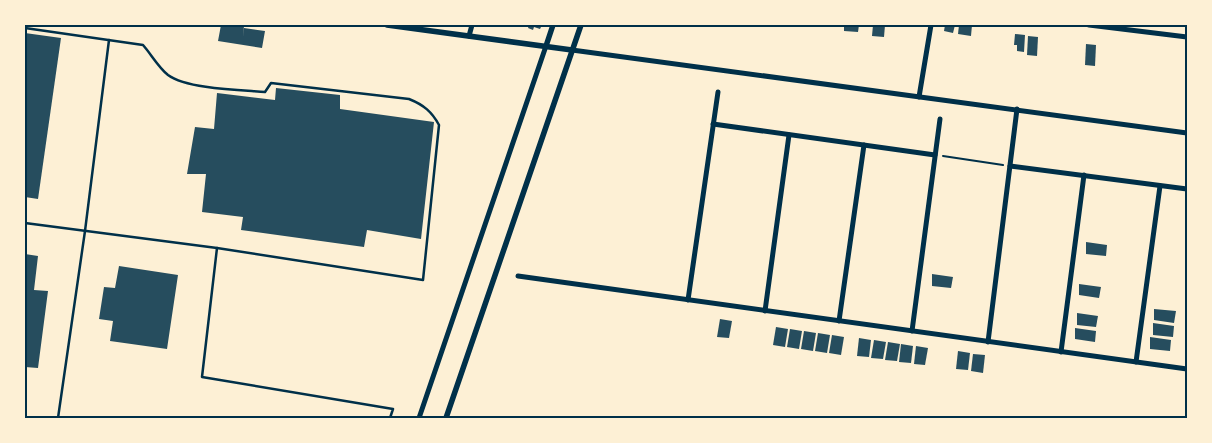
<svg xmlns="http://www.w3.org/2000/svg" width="1212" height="443" font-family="Spectral,serif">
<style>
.building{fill:#264d5e}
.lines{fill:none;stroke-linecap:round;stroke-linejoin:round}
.path{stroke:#003049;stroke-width:2}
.service{stroke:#003049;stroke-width:2.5}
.minor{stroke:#003049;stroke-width:5}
.tertiary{stroke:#003049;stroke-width:5.5}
.neatline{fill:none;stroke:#003049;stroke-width:2}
</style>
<rect width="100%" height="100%" fill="#fdf0d5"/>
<g class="building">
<path d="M221,25L244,26L243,37L244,28L265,31L262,48L218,41Z"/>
<path d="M529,25H542L540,29L534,27L533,30L528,28Z"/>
<path d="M844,25H859L858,32L844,31Z"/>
<path d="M873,25H885L884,37L872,36Z"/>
<path d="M945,25H955L953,33L944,31Z"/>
<path d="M959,25H972L971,36L958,34Z"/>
<path d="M25,33L61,38L38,199L25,197Z"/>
<path d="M1015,34L1025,35L1024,52L1017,51V45H1014Z"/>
<path d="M1028,36L1038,37L1037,56L1027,55Z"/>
<path d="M1086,44L1096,45L1095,66L1085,65Z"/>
<path d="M276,88L340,95V109L434,122L421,239L367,230L364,247L241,230L243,217L202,212L206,174H187L195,127L214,129L217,93L275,100Z"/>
<path d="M1086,242L1107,245L1106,256L1086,254Z"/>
<path d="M25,254L38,256L34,290L48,291L38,368L25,367Z"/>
<path d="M119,266L178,275L167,349L110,341L113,321L99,319L104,287L115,288Z"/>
<path d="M932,274L953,277L951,288L932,286Z"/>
<path d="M1079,284L1101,287L1099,298L1079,295Z"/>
<path d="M1154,309L1176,311L1174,323L1154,320Z"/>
<path d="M1077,313L1098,316L1096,327L1077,325Z"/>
<path d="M720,319L732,321L729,338L717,337Z"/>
<path d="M1153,323L1174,326L1173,337L1153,335Z"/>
<path d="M776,327L788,329L785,347L773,345Z"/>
<path d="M1075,328L1096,331L1095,342L1075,339Z"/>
<path d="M790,329L802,331L799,349L787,347Z"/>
<path d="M804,331L816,333L813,351L801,349Z"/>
<path d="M818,333L830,335L827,353L815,351Z"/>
<path d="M832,335L844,337L841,355L829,353Z"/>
<path d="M1150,337L1171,340L1170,351L1150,349Z"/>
<path d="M859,338L871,340L869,357L857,356Z"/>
<path d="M874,340L886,342L883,359L871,358Z"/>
<path d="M888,342L900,344L897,361L885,360Z"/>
<path d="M901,344L913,346L911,363L899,362Z"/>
<path d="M916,346L928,348L925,365L914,364Z"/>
<path d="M958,351L970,353L968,370L956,369Z"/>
<path d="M973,354L985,355L983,373L971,371Z"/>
</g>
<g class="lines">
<path class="path" d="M943,156L1003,165"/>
<g class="service">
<path d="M25,28L143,45C151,54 158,67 168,75C187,89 240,90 265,92L271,83L409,99C424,105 432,112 439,125L423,280L217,248L25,223"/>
<path d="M217,248L202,377L393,409L390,418"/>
<path d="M58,418L85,231L109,40"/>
</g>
<g class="minor">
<path d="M1089,25L1187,37"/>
<path d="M469,36L472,25"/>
<path d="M572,50L1187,133"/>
<path d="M919,97L931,25"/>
<path d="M713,124L935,155"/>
<path d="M1010,166L1187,189"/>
<path d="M518,276L1187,369"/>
<path d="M688,300L718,92"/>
<path d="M765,311L789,135"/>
<path d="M839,321L864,145"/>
<path d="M912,331L940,119"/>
<path d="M988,342L1017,109"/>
<path d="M1061,352L1084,175"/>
<path d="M1136,362L1160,186"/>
<path d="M419,418L546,46"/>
</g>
<g class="tertiary">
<path d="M387,25L572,50"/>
<path d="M546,46L553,25"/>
<path d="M446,418L581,25"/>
</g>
</g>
<rect width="1212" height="443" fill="none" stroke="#fdf0d5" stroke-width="52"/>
<rect x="26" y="26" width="1160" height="391" class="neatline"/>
</svg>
